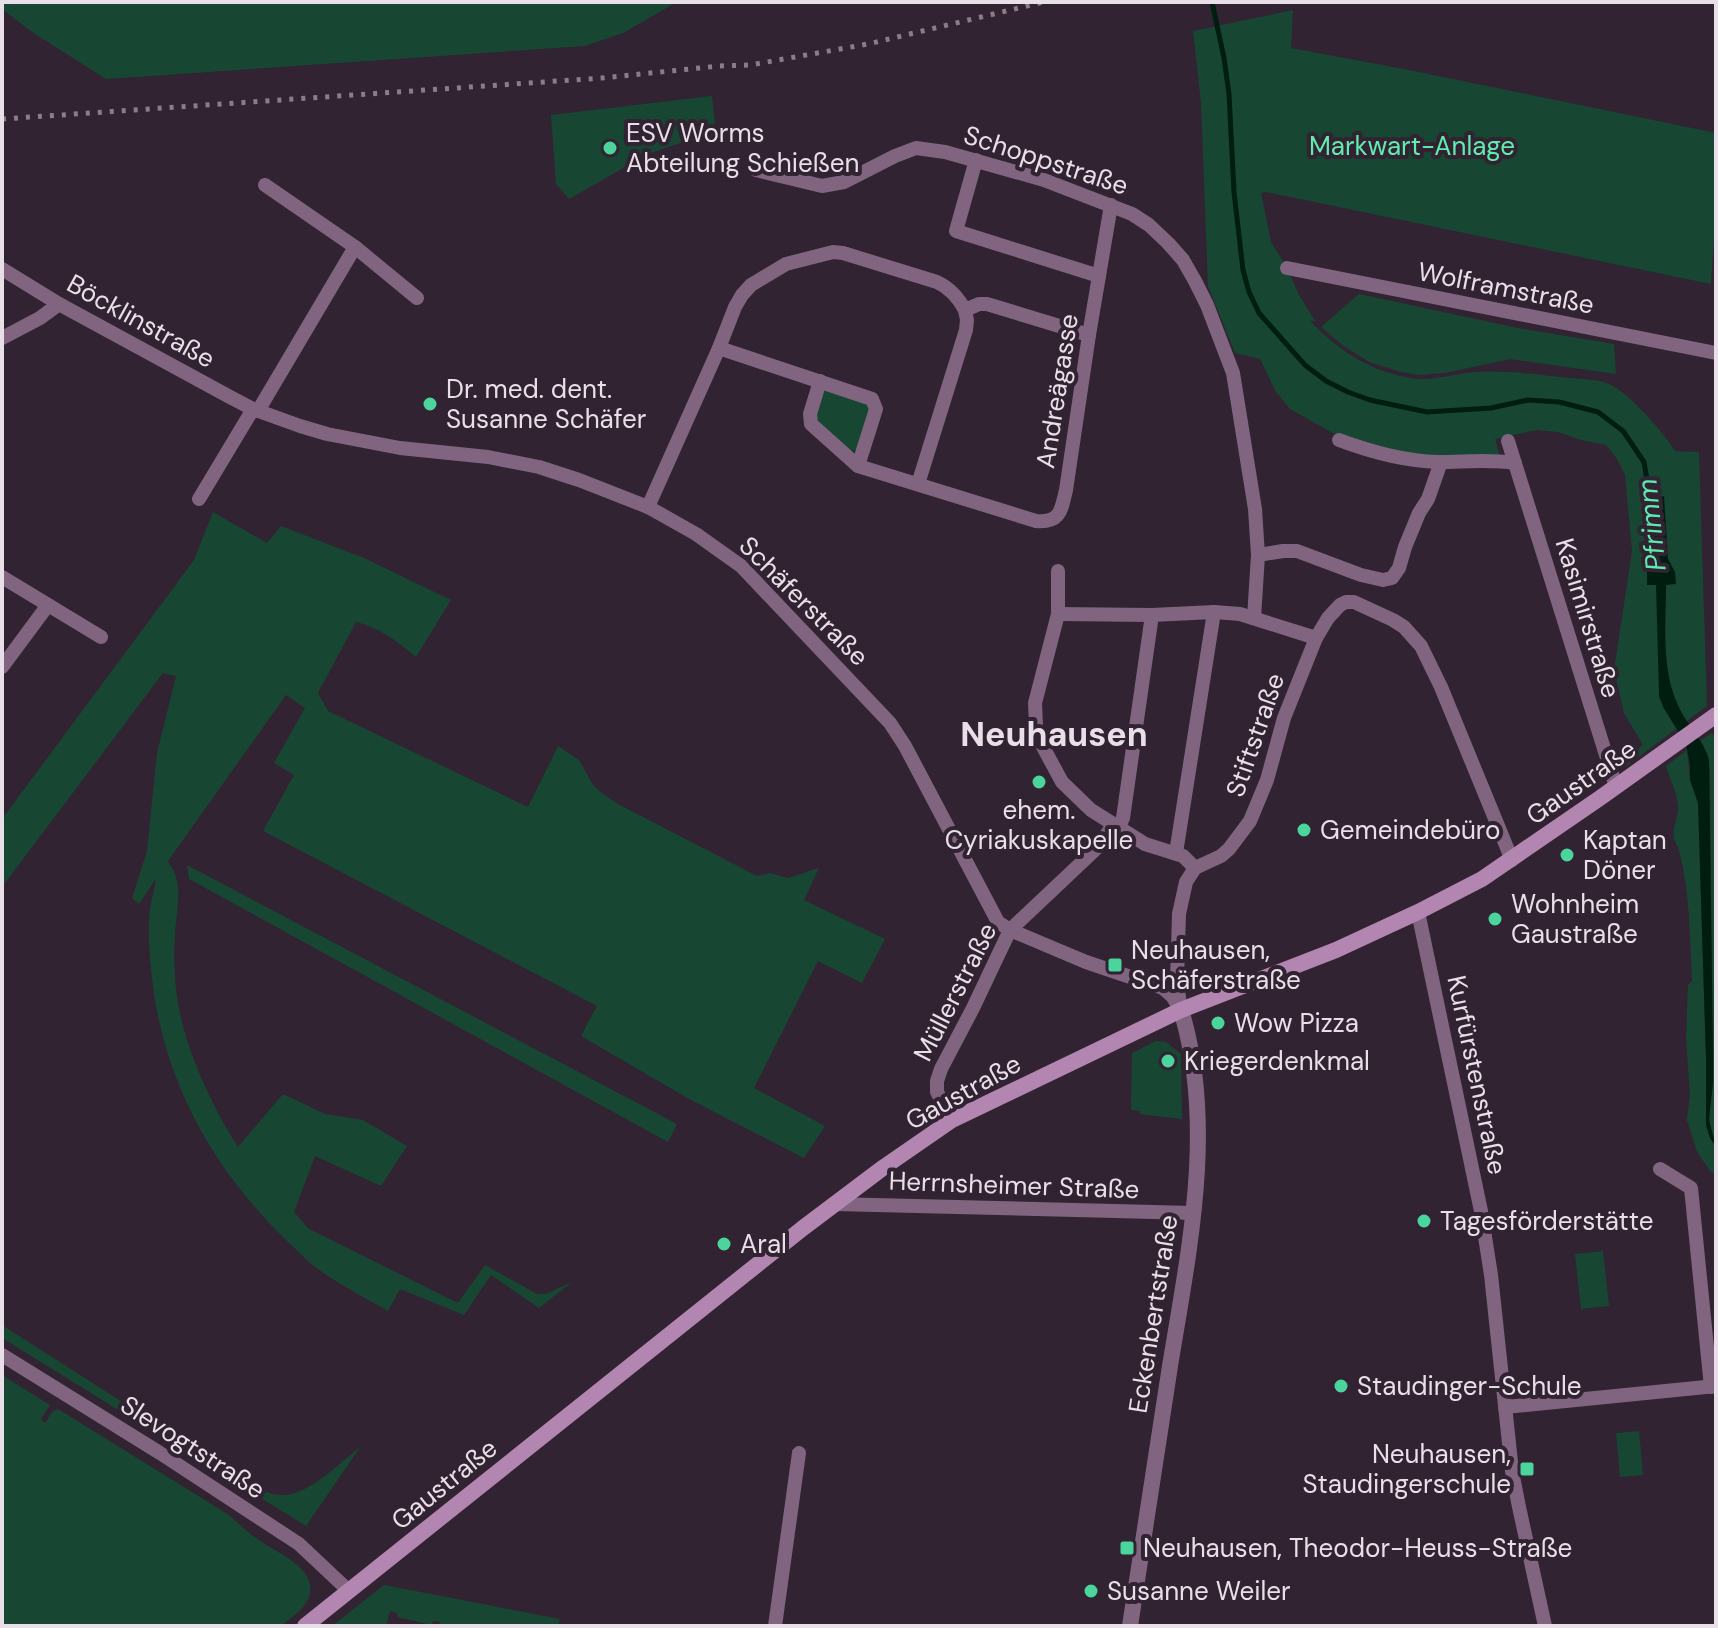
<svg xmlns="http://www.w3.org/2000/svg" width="1718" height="1628" font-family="'DM Sans',sans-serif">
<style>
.green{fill:#174733}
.water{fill:#001e10}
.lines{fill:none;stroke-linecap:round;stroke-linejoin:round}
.stream{stroke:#001e10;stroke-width:5}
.minor{stroke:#81647f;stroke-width:14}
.tertiary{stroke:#81647f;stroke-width:16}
.secondary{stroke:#b385b1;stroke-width:16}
.rail{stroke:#8a7d89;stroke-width:5;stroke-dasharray:4 8;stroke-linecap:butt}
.poi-dot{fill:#4bd49b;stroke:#312331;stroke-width:3}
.labels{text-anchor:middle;stroke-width:8;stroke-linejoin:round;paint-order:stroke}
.poi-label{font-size:26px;fill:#e9dfe8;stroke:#312331;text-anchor:start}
.park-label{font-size:26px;fill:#60ecb0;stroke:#312331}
.street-label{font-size:26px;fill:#e9dfe8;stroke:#312331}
.water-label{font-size:28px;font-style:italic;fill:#5eeaae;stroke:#312331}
.district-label{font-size:34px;font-weight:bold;fill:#e9dfe8;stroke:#312331}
</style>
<rect width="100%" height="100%" fill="#312331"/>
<g class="green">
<path d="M2,2H677L623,33L585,46L106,79L32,32L2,9Z"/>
<path d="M1293,10L1291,48L1409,70L1716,133V210L1711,284L1266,192L1261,193L1271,242L1287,268L1299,295L1315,321H1310C1340,351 1367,370 1410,378C1433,382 1454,373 1477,372C1507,370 1539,375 1569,378C1583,379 1599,379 1611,385C1631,395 1663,432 1675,451L1699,452L1707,706L1624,768H1619L1615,765L1643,745L1624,713L1614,670L1632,551L1625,475L1617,459L1606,445L1581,440L1558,432L1536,430L1495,439L1500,456L1423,457L1342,438L1290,409L1276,392L1260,359L1235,353L1208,286L1201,103L1193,31Z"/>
<path d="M712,96L716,135L683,142L648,154L569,199L556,184L551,115Z"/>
<path d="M1359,294L1518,328L1614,344L1616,374L1510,359L1445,373L1419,375L1401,372L1369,362L1342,345L1321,327Z"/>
<path d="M826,390L867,403L870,409L857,450L850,451L815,419L822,392Z"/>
<path d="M213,512L267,543L281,526L364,558L451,600L416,657C397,641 380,628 356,622L318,693L328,711L528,807L558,746L579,760L593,785L603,794L616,803L757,876L770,873L788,878L819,868L804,900L885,939L862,983L818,961L754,1088L825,1126L804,1158L689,1099L581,1036L597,1006L263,831L294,775L274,763L305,708L286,695L168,861C171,866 175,872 176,877C181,895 176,915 175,933C174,947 174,962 175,976C177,1032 208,1100 238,1147L283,1094L325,1114L363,1120L407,1146L381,1186L315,1156L294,1212L309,1229L458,1303L485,1265L537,1294H546L572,1282L539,1308L491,1275L464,1315L400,1289L388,1311C362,1296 334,1282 310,1263C301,1255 293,1246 284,1238C215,1170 169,1090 154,994C151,970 148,945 149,921C149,907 154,893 156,879L139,904L132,898L147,851L157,753L176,676L163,673L2,887V819L194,560Z"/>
<path d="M1712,733L1716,739V1142C1705,1123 1711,1104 1713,1083L1710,772L1708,755L1700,741Z"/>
<path d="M1687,750L1690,780L1698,803L1706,1058V1125L1710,1138L1716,1147V1174L1711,1172L1697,1152L1687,1120L1690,1094L1686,1039L1688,985L1692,981C1690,938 1690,892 1679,850C1678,846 1675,843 1674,839C1672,828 1678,818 1678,808C1678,794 1670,780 1666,766Z"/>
<path d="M187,865L677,1124L668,1142L189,879Z"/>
<path d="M1156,1041L1166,1042L1181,1054L1182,1119L1140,1114V1111L1131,1110L1132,1053Z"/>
<path d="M1603,1251L1609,1306L1581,1309L1575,1254Z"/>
<path d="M2,1325L252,1485C261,1490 271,1495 282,1495C308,1496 341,1462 361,1446L306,1526L2,1338Z"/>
<path d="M2,1375L50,1405L41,1419L45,1423L53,1411L58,1409L229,1515C239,1524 248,1533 259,1540C278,1554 321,1569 308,1599C303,1611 290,1618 281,1626H2Z"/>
<path d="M1639,1431L1643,1475L1620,1477L1616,1433Z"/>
<path d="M384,1585L560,1619L558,1626H440V1622L433,1621L432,1625L397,1617L398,1613L390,1611L386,1626L373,1624L372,1626H332Z"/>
</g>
<path class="water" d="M1664,496L1668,559L1675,572L1676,584L1666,585C1666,625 1661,669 1678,705C1686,725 1705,740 1709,761L1713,1057V1083L1709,1120L1716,1147L1710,1138L1706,1125V1058L1698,803L1690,780V765L1686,744L1663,707L1659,696L1656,585H1647V571C1661,557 1656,517 1653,498Z"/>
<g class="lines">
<path class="stream" d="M1212,2L1224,58L1229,94L1234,192L1243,270L1249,292L1259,313L1305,365L1326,381L1348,392L1370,400L1427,412L1491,408L1528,400L1559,402L1598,412L1623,431L1644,462L1654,523L1656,548"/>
<g class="minor">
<path d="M976,160L956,231L1099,276"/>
<path d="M756,170L822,186L844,182L895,156L916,148L945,152L1044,180L1132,214L1149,225L1168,243L1183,260L1195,281L1207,305L1233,373L1255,509L1258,555L1254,618"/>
<path d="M265,185L355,247L417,298"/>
<path d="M1287,268L1716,353"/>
<path d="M2,269L59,304L230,397L253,409L300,426L327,434L400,448L488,457L539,467L579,480L648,507L696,534L741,566L890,723L905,746L998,922L1010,930L1086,962L1163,988L1172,996L1181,1010"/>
<path d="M2,338L40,318L59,304"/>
<path d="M719,348L872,399L876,409L858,466L1036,521C1061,523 1061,510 1066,490L1089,335L1111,205"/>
<path d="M820,381L810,414L811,424L858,466"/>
<path d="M258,411L355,247"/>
<path d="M1339,440C1371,452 1404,461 1438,462C1465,462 1488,459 1515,463"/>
<path d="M1508,441L1616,787"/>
<path d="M918,484L966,330L967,320L965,310"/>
<path d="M199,499L253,409"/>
<path d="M648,507L719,348L735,307L742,295L751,285L786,264L833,252L843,253L937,282C950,288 958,297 965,310L979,304H987L1089,335"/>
<path d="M1258,555L1283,551H1297L1361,575L1383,580L1392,578L1399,568L1405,547L1419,513L1428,499L1441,462"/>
<path d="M1058,571V614L1035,703L1036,725L1042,745L1062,782L1091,810L1145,844L1183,856L1195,868"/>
<path d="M2,577L101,637"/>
<path d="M1058,614L1152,615L1214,612L1240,614L1316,638"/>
<path d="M2,667L48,605"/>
<path d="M1119,827L1123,818L1152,615"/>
<path d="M1176,853L1214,612"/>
<path d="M1418,912L1481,1211L1491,1275L1512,1471L1519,1507L1545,1626"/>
<path d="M1180,1005L1177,982L1179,914L1186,882L1195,868L1221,856L1229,849L1250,821L1267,780L1284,718L1316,638L1328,618L1340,605L1346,602H1354L1393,620L1404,627L1421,646L1441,687L1512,860"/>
<path d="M952,1120L937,1092V1081L941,1069L973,1008L1010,930L1098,847L1113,825"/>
<path d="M1660,1169L1691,1188L1711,1387"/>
<path d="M834,1204L1193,1213"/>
<path d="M2,1355L160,1453L299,1544L349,1591"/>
<path d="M1505,1407L1716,1386"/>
<path d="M775,1626L799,1453"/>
</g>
<path class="tertiary" d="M1130,1626C1143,1539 1157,1453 1170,1366C1189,1250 1216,1125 1181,1010"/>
<path class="secondary" d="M305,1626L803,1228L884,1167L952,1120L1181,1010L1336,950L1418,912L1482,879L1600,798L1716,715"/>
<path class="rail" d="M2,119L602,78L719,66L750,65L868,44L1044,2"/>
</g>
<g class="poi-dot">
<circle cx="610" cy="148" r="8"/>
<circle cx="430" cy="404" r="8"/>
<circle cx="1039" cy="782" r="8"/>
<circle cx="1304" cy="830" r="8"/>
<circle cx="1567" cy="855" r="8"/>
<circle cx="1495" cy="919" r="8"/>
<rect x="1107" y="957" width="16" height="16" rx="4"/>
<circle cx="1218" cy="1023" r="8"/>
<circle cx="1168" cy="1061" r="8"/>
<circle cx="1424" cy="1221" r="8"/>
<circle cx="724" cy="1244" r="8"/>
<circle cx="1341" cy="1386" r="8"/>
<rect x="1519" y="1461" width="16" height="16" rx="4"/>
<rect x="1119" y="1540" width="16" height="16" rx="4"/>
<circle cx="1091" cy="1591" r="8"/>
</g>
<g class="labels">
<g class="poi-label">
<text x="626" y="142">ESV Worms<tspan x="626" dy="30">Abteilung Schießen</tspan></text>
<text x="446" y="398">Dr. med. dent.<tspan x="446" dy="30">Susanne Schäfer</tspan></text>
<text x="1039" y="819" text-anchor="middle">ehem.<tspan x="1039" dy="30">Cyriakuskapelle</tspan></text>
<text x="1320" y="839">Gemeindebüro</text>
<text x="1583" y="849">Kaptan<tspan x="1583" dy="30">Döner</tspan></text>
<text x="1511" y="913">Wohnheim<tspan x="1511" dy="30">Gaustraße</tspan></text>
<text x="1131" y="959">Neuhausen,<tspan x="1131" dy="30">Schäferstraße</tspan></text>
<text x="1234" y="1032">Wow Pizza</text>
<text x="1184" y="1070">Kriegerdenkmal</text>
<text x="1440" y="1230">Tagesförderstätte</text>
<text x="740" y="1253">Aral</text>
<text x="1357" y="1395">Staudinger-Schule</text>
<text x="1511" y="1463" text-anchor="end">Neuhausen,<tspan x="1511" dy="30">Staudingerschule</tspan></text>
<text x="1143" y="1557">Neuhausen, Theodor-Heuss-Straße</text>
<text x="1107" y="1600">Susanne Weiler</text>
</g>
<g class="park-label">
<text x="1412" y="155">Markwart-Anlage</text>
</g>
<g class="street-label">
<text transform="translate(1046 160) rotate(18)" y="9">Schoppstraße</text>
<text transform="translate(1506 288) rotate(11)" y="9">Wolframstraße</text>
<text transform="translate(141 321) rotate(29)" y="9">Böcklinstraße</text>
<text transform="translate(1057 391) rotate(-81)" y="9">Andreägasse</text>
<text transform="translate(804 601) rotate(45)" y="9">Schäferstraße</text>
<text transform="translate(1588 618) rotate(73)" y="9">Kasimirstraße</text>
<text transform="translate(1255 735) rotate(-71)" y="9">Stiftstraße</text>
<text transform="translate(1581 782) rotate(-35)" y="9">Gaustraße</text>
<text transform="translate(955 992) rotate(-63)" y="9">Müllerstraße</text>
<text transform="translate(1477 1075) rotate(78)" y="9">Kurfürstenstraße</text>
<text transform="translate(963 1092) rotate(-29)" y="9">Gaustraße</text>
<text transform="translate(1014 1185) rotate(2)" y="9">Herrnsheimer Straße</text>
<text transform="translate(1153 1314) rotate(-81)" y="9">Eckenbertstraße</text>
<text transform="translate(193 1447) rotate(33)" y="9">Slevogtstraße</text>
<text transform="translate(444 1484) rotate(-39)" y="9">Gaustraße</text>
</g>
<g class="water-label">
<text transform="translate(1651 525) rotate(-96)" y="10">Pfrimm</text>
</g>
<g class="district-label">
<text x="1054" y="746">Neuhausen</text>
</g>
</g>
<rect width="1718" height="1628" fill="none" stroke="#e9dfe8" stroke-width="8"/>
</svg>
